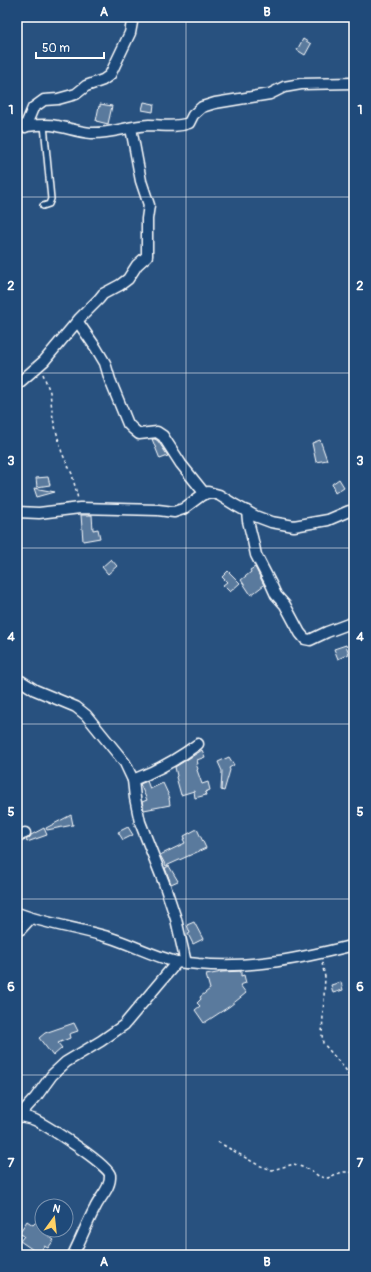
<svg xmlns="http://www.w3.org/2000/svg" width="371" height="1272" font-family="Pangolin,sans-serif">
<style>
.building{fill:#5a7a9d;stroke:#fff}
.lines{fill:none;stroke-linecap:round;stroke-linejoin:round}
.service-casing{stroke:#fff;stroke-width:8}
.minor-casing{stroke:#fff;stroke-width:13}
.path{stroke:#fff;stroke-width:1.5;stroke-dasharray:3 3;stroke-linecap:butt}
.service{stroke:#1f4a7a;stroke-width:5}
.minor{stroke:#1f4a7a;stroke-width:10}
.grid{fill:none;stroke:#fff;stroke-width:1;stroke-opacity:0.55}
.neatline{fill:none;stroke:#fff;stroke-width:1.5}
.grid-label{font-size:13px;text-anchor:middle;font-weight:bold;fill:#fff}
</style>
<rect width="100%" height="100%" fill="#28517f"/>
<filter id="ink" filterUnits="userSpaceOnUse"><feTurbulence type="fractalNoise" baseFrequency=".025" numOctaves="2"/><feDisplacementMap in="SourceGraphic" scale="8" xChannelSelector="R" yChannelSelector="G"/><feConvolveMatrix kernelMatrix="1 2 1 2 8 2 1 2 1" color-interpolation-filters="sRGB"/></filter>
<g filter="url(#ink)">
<g class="building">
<path d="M303,39L311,44L305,55L297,50Z"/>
<path d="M144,102L154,104L153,112L142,110Z"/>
<path d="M100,104L112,106L108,124L96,121L99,106L100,107Z"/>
<path d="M152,439H155L158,441L168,456L160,459Z"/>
<path d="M320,440L327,460L316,462L312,443Z"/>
<path d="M48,477L50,485L37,487L36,478Z"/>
<path d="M339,479L344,487L335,493L332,484Z"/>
<path d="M34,488L55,492L37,497Z"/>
<path d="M81,515H92L93,530L98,529L100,538L83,541Z"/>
<path d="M111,559L117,566L108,574L102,567Z"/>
<path d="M255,567L264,585L251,595L241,580L251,572L250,570Z"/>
<path d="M228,571L240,583L230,592L223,585L227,582L222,577Z"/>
<path d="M346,645L349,654L338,659L334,649Z"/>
<path d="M202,750L205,757L197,760L198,764H196L198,769L197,770L202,784L208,782L210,790L205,792L206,795L195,798L194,791L181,795L176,777L177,776L175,767L199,752Z"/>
<path d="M229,757L234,765L229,768L230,770L224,791L221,790L222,771L218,762Z"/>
<path d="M147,781L150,789L163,783L170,798H169L170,805L144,810L142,802L147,800L140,784Z"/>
<path d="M71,815L73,825L47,830L46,828Z"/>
<path d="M128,827L133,835L123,840L118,832Z"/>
<path d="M44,828L47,835L27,842L26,840L30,837L31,835Z"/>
<path d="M197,829L206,848L166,866L160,855L185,843L183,839L185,838L184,836Z"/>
<path d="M169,866L178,881L171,884L165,868Z"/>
<path d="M194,922L203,939L193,944L188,934L190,933L187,925Z"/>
<path d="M241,971V976L244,975L246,983L240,985L246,993L230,1006L204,1023L195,1010L200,1006L197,1003L201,999L200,997L210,989L206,975L222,972Z"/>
<path d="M341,982L343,990L333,993L331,985Z"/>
<path d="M74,1023L78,1031L69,1034L70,1038L58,1043L62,1048L53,1056L39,1038L45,1033Z"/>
<path d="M27,1221L33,1225L36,1222L42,1226V1231L54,1240L48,1248L44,1246L39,1254L20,1241L24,1236L19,1233Z"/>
</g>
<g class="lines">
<g class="service-casing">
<path id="service" d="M43,206L49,204L51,199L44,125"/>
</g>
<g class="minor-casing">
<g id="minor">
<path d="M17,127C30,126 45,123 57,126C68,128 79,132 91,133C110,134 129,126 149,125C162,125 176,128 189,123L193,115L202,107L215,103L270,94L284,87L301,84L354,83"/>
<path d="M25,127L33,108L44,100L58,99L76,94L86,86L103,80L110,75L130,33L133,17"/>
<path d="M78,322L96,348L105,363L110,380L128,424L133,429L139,434L157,432L163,436L181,464L205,494"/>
<path d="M17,384L21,381L44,361L80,318L99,299L103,294L120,285L128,279L137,265L147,256V219L149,205L141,181L131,128"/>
<path d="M247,511L248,521L253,541L256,555L271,584L276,595L285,605L300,633L305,639L310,640L327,632L354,622"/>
<path d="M17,512L39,513L80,508L158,510L174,512L183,509L202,495L208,492L219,495L235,505L255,516L271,522L294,526L328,520L349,511H354"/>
<path d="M17,681H21L35,690L76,707L86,715L125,763L133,780L135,798L140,822L164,883L176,919L186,963"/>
<path d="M133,780C156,771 178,759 198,744"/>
<path d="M17,836L25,833"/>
<path d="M17,913C46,924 78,928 108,937C131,944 153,956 177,962C184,963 191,963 198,964C251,969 303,958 354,945"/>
<path d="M17,931L21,929L31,918"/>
<path d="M20,1116C25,1117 30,1118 35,1120C47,1126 109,1165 110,1175C111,1188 100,1197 95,1208C87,1223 81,1239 73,1255"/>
<path d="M17,1118L36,1097L52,1075L66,1062L101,1041L124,1025L177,962"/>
</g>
</g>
<g class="path">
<path d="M43,374L50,392L53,419L57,434L62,453L72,474L78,499"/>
<path d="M322,963L325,977L322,1035L323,1043L346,1070L354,1086"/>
<path d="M218,1142L258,1165L272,1170L294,1164L310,1170L320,1177L328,1178L336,1174L344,1172H354"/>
</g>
<use href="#service" class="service"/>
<use href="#minor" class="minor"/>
</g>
</g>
<path class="grid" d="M186,17V1255M17,197H354M17,373H354M17,548H354M17,724H354M17,899H354M17,1075H354"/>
<rect width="371" height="1272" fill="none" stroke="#1f4a7a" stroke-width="44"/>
<g transform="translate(54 1218) rotate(15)"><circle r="19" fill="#1f4a7a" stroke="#7992af"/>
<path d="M0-3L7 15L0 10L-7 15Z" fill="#ffd166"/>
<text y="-6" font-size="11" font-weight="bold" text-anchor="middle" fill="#ffffff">N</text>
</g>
<path d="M36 52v6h68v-6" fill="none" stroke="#ffffff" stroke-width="2"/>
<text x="42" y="52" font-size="12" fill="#ffffff" stroke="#1f4a7a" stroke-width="3" paint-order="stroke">50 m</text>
<rect x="22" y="22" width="327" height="1228" class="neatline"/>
<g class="grid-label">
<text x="104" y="16">A</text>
<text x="267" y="16">B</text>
<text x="11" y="114">1</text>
<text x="360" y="114">1</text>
<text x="11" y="290">2</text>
<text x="360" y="290">2</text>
<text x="11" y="465">3</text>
<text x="360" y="465">3</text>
<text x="11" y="641">4</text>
<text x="360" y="641">4</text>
<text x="11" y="816">5</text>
<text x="360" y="816">5</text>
<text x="11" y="991">6</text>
<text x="360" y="991">6</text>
<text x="11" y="1167">7</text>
<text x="360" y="1167">7</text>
<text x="104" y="1266">A</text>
<text x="267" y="1266">B</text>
</g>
</svg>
